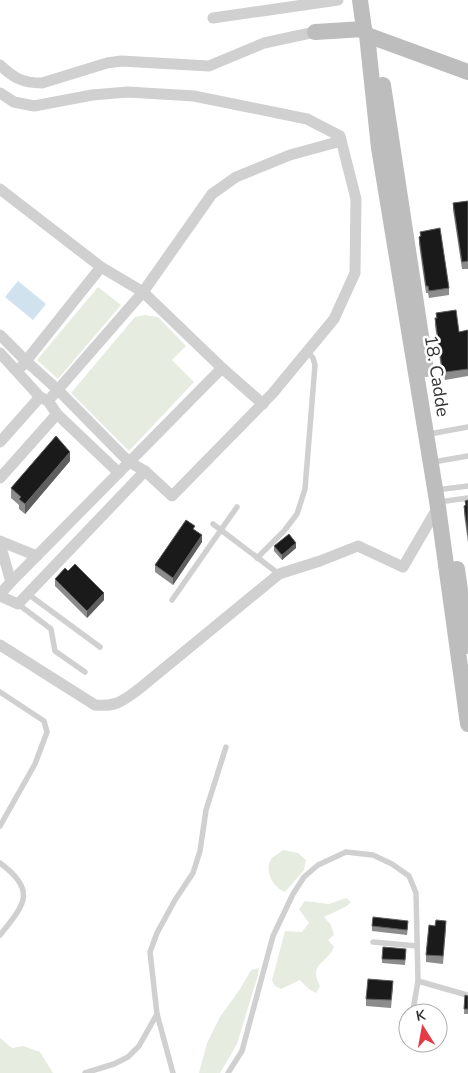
<svg xmlns="http://www.w3.org/2000/svg" width="468" height="1073" font-family="'Nunito Sans',sans-serif">
<style>
.green{fill:#e6ecdf}
.water{fill:#cfe2ee}
.lines{fill:none;stroke-linecap:round;stroke-linejoin:round}
.lane{stroke:#d0d0d0;stroke-width:5.5}
.street{stroke:#d0d0d0;stroke-width:11}
.secondary{stroke:#bdbdbd;stroke-width:16}
.wall{fill:#8c8c8c}
.shaded-wall{fill:#5f5f5f}
.building{fill:#1a1a1a;stroke:#5f5f5f}
.labels{text-anchor:middle;stroke-width:5;stroke-linejoin:round;paint-order:stroke}
.street-label{font-size:18px;fill:#333;stroke:#fff}
</style>
<rect width="100%" height="100%" fill="#fff"/>
<g class="green">
<path d="M98,287L121,305L58,379L37,360Z"/>
<path d="M145,315L158,317L186,346L172,360L194,382L129,451L71,393L135,317Z"/>
<path d="M283,850L298,853L306,860L304,870L285,892C273,888 263,869 272,858C275,855 280,853 283,850Z"/>
<path d="M346,898L351,902L347,906L324,917L331,925L334,935L328,940L334,947C326,965 308,963 320,986L316,993L309,989L300,980L281,989L275,986L272,980L285,931L302,932L309,923L299,909L305,901L329,904Z"/>
<path d="M259,968L258,975L237,1044L220,1073H199L207,1043L220,1017L240,989L251,970Z"/>
<path d="M0,1038L12,1048L23,1046L40,1052L53,1073H0Z"/>
</g>
<path class="water" d="M18,281L46,304L33,320L5,297Z"/>
<g class="lines">
<g class="lane">
<path d="M435,433L468,427"/>
<path d="M439,461L468,456"/>
<path d="M444,489L468,486"/>
<path d="M446,501L468,498"/>
<path d="M213,524L279,574"/>
<path d="M257,558L284,531L297,514L305,489L315,365L313,358L307,351"/>
<path d="M28,594L100,647"/>
<path d="M172,600L237,507"/>
<path d="M18,604L51,629L55,651L85,672"/>
<path d="M0,692L44,721L47,732L35,764L0,826"/>
<path d="M0,863C38,891 24,905 0,935"/>
<path d="M373,942L417,946"/>
<path d="M418,981L467,995"/>
<path d="M157,1014L173,1073"/>
<path d="M85,1073L114,1064L128,1057L139,1046L157,1014L150,952L157,933L175,900L193,873L200,851L206,810L226,747"/>
<path d="M228,1073L242,1051L273,936L293,894L304,877L318,865L346,852L373,855L392,864L409,876L416,893L418,981L413,1010"/>
</g>
<g class="street">
<path d="M213,18L338,0"/>
<path d="M0,65C14,78 22,83 42,83L107,63L121,61L209,66L264,43L315,32"/>
<path d="M0,93L14,102L34,106L92,95L128,92L194,96L307,119L340,136L356,199L355,273L334,319L272,394L172,496L145,471L129,462L58,390L26,361L0,335"/>
<path d="M0,189L101,267L143,292L222,368L263,404"/>
<path d="M0,353L40,397L48,401L57,414L119,473"/>
<path d="M22,366L101,267"/>
<path d="M48,401L143,292L212,194L236,177L290,155L341,141"/>
<path d="M0,442L40,397"/>
<path d="M0,478L57,414"/>
<path d="M0,541L37,556"/>
<path d="M0,544L11,582L0,594"/>
<path d="M11,582L222,368"/>
<path d="M0,596L18,604L145,471"/>
<path d="M0,645L95,705C116,707 123,701 139,689L279,574L320,561L358,546L403,567L438,507"/>
</g>
<g class="secondary">
<path d="M360,0L364,29"/>
<path d="M315,32L364,29L367,35L468,72"/>
<path d="M367,35L379,148L438,507L468,724"/>
<path d="M383,85L426,369"/>
<path d="M457,569L468,646"/>
</g>
</g>
<g class="wall">
<path d="M468,201V269H462L453,210V203Z"/>
<path d="M420,232L449,288V295L429,298L428,293H426L419,244V237L420,236Z"/>
<path d="M436,313L459,332L468,330V376L445,380L444,375H442L435,326V318H436Z"/>
<path d="M70,461L25,514L19,509V505L11,498V488Z"/>
<path d="M468,500V543L464,514V506L465,505V501Z"/>
<path d="M195,530L202,542L173,585L155,572V565Z"/>
<path d="M274,546L296,548L282,560L274,551Z"/>
<path d="M55,579L104,600L87,618L55,586Z"/>
<path d="M372,926H408L407,935L372,931Z"/>
<path d="M435,926L446,929L443,964L426,962V955Z"/>
<path d="M406,953L405,965L382,963V959Z"/>
<path d="M393,988L391,1008L366,1006V999Z"/>
<path d="M465,995L468,996V1014H464Z"/>
</g>
<g class="shaded-wall">
<path d="M70,452V461L25,514V504Z"/>
<path d="M202,535V542L173,585V578Z"/>
<path d="M296,543V548L282,560V555Z"/>
<path d="M104,593V600L87,618V611Z"/>
</g>
<g class="building">
<path d="M468,201V261L462,262L453,203Z"/>
<path d="M440,228L449,288L429,291L428,286H426L419,237L421,236L420,232Z"/>
<path d="M456,310L459,332L468,330V369L445,372L444,367L442,368L435,318H437L436,313Z"/>
<path d="M56,436L70,452L25,504L19,499L21,497L11,488Z"/>
<path d="M468,500V535L464,506L466,505L465,501Z"/>
<path d="M186,520L195,526L193,529L202,535L173,578L155,565Z"/>
<path d="M289,534L296,543L282,555L274,546Z"/>
<path d="M75,564L104,593L87,611L55,579L65,568L68,571Z"/>
<path d="M373,917L408,921L407,930L372,926Z"/>
<path d="M436,920L446,921L443,956L426,955L429,925L435,926Z"/>
<path d="M383,947L406,949L405,960L382,959Z"/>
<path d="M368,979L393,981L391,1000L366,999Z"/>
<path d="M465,995L468,996V1009H464Z"/>
</g>
<g class="labels">
<g class="street-label">
<text transform="translate(437 376) rotate(81)" y="6">18. Cadde</text>
</g>
</g>
<g transform="translate(423 1028) rotate(349)"><circle r="24" fill="#ffffff" stroke="#adadad"/>
<path d="M0-4L9 19L0 12L-9 19Z" fill="#e63946"/>
<text y="-8" font-size="14" font-weight="bold" text-anchor="middle" fill="#333333">K</text>
</g>
</svg>
